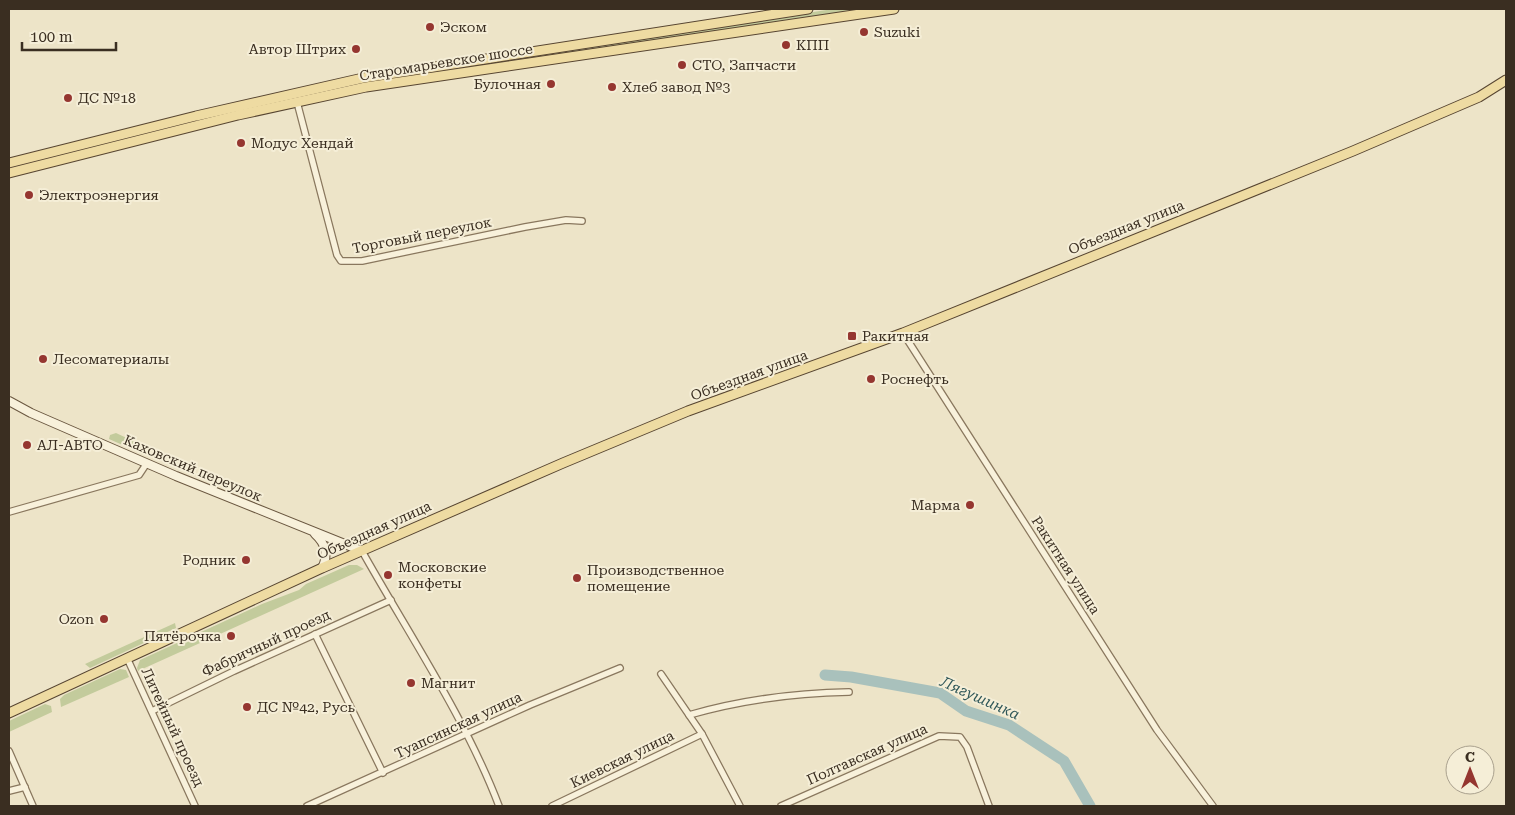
<svg xmlns="http://www.w3.org/2000/svg" width="1515" height="815" font-family="'Roboto Serif',serif">
<style>
.green{fill:#c3cb9c}
.lines{fill:none;stroke-linecap:round;stroke-linejoin:round}
.river{stroke:#a9c1bc;stroke-width:11}
.minor-casing{stroke:#89775e;stroke-width:8}
.secondary-casing{stroke:#6b5841;stroke-width:10}
.primary-casing{stroke:#574531;stroke-width:11}
.minor{stroke:#f8f1db;stroke-width:5.5}
.secondary{stroke:#f8f1db;stroke-width:8}
.primary{stroke:#eedba2;stroke-width:9}
.poi-dot{fill:#953630;stroke:#f5eed7;stroke-width:2}
.labels{text-anchor:middle;stroke-width:4;stroke-linejoin:round;paint-order:stroke}
.poi-label{font-size:14px;fill:#3a2e21;stroke:#f5eed7;text-anchor:start}
.street-label{font-size:14px;fill:#3a2e21;stroke:#f5eed7}
.water-label{font-size:15px;font-style:italic;fill:#315859;stroke:#f5eed7}
</style>
<rect width="100%" height="100%" fill="#ede4c8"/>
<g class="green">
<path d="M833,9H862L432,75V70Z"/>
<path d="M116,433L144,446L145,451L143,454L109,439L110,435Z"/>
<path d="M349,565H357L364,569L138,671L137,668L140,660L262,604L299,590L306,584Z"/>
<path d="M175,623L176,628L90,668L85,664Z"/>
<path d="M120,669L126,670L129,677L61,707L60,699L64,695Z"/>
<path d="M45,704L51,706L52,712L9,732V721Z"/>
</g>
<g class="lines">
<path class="river" d="M825,675L851,677L940,693L966,711L1009,725L1064,761L1090,806"/>
<g class="minor-casing">
<g id="minor">
<path d="M297,102L337,255L341,261H362L525,227L566,220L582,221"/>
<path d="M903,333L1157,730L1213,806"/>
<path d="M9,512L139,475L147,463"/>
<path d="M362,551C408,633 466,719 499,806"/>
<path d="M315,634L383,773"/>
<path d="M127,658L195,806"/>
<path d="M661,674L702,734L740,806"/>
<path d="M152,711L234,671L391,600"/>
<path d="M689,715C741,700 796,693 849,692"/>
<path d="M9,751L33,806"/>
<path d="M9,791L25,787"/>
<path d="M307,806L530,705L620,668"/>
<path d="M552,806L702,734"/>
<path d="M781,806L939,736L960,737L967,747L989,806"/>
</g>
</g>
<g class="secondary-casing">
<g id="secondary">
<path d="M9,401L31,413L176,476L362,551"/>
<path d="M315,534C325,543 329,555 322,568"/>
</g>
</g>
<g class="primary-casing">
<g id="primary">
<path d="M9,163L196,116L363,78L808,9"/>
<path d="M9,173L238,115L366,87L894,9"/>
<path d="M9,713L322,568L563,463L688,411L903,333L1353,151L1479,97L1506,80"/>
</g>
</g>
<use href="#minor" class="minor"/>
<use href="#secondary" class="secondary"/>
<use href="#primary" class="primary"/>
</g>
<g class="poi-dot">
<circle cx="430" cy="27" r="5"/>
<circle cx="864" cy="32" r="5"/>
<circle cx="786" cy="45" r="5"/>
<circle cx="356" cy="49" r="5"/>
<circle cx="682" cy="65" r="5"/>
<circle cx="551" cy="84" r="5"/>
<circle cx="612" cy="87" r="5"/>
<circle cx="68" cy="98" r="5"/>
<circle cx="241" cy="143" r="5"/>
<circle cx="29" cy="195" r="5"/>
<rect x="847" y="331" width="10" height="10" rx="2.5"/>
<circle cx="43" cy="359" r="5"/>
<circle cx="871" cy="379" r="5"/>
<circle cx="27" cy="445" r="5"/>
<circle cx="970" cy="505" r="5"/>
<circle cx="246" cy="560" r="5"/>
<circle cx="388" cy="575" r="5"/>
<circle cx="577" cy="578" r="5"/>
<circle cx="104" cy="619" r="5"/>
<circle cx="231" cy="636" r="5"/>
<circle cx="411" cy="683" r="5"/>
<circle cx="247" cy="707" r="5"/>
</g>
<g class="labels">
<g class="poi-label">
<text x="440" y="32">Эском</text>
<text x="874" y="37">Suzuki</text>
<text x="796" y="50">КПП</text>
<text x="346" y="54" text-anchor="end">Автор Штрих</text>
<text x="692" y="70">СТО, Запчасти</text>
<text x="541" y="89" text-anchor="end">Булочная</text>
<text x="622" y="92">Хлеб завод №3</text>
<text x="78" y="103">ДС №18</text>
<text x="251" y="148">Модус Хендай</text>
<text x="39" y="200">Электроэнергия</text>
<text x="862" y="341">Ракитная</text>
<text x="53" y="364">Лесоматериалы</text>
<text x="881" y="384">Роснефть</text>
<text x="37" y="450">АЛ-АВТО</text>
<text x="960" y="510" text-anchor="end">Марма</text>
<text x="236" y="565" text-anchor="end">Родник</text>
<text x="398" y="572">Московские<tspan x="398" dy="16">конфеты</tspan></text>
<text x="587" y="575">Производственное<tspan x="587" dy="16">помещение</tspan></text>
<text x="94" y="624" text-anchor="end">Ozon</text>
<text x="221" y="641" text-anchor="end">Пятёрочка</text>
<text x="421" y="688">Магнит</text>
<text x="257" y="712">ДС №42, Русь</text>
</g>
<g class="street-label">
<text transform="translate(446 62) rotate(-9)" y="5">Старомарьевское шоссе</text>
<text transform="translate(1126 227) rotate(-22)" y="5">Объездная улица</text>
<text transform="translate(422 235) rotate(-11)" y="5">Торговый переулок</text>
<text transform="translate(749 375) rotate(-20)" y="5">Объездная улица</text>
<text transform="translate(193 468) rotate(23)" y="5">Каховский переулок</text>
<text transform="translate(374 530) rotate(-24)" y="5">Объездная улица</text>
<text transform="translate(1066 565) rotate(57)" y="5">Ракитная улица</text>
<text transform="translate(266 643) rotate(-25)" y="5">Фабричный проезд</text>
<text transform="translate(458 725) rotate(-25)" y="5">Туапсинская улица</text>
<text transform="translate(173 727) rotate(65)" y="5">Литейный проезд</text>
<text transform="translate(867 754) rotate(-24)" y="5">Полтавская улица</text>
<text transform="translate(622 759) rotate(-26)" y="5">Киевская улица</text>
</g>
<g class="water-label">
<text transform="translate(980 698) rotate(24)" y="5">Лягушинка</text>
</g>
</g>
<rect width="1515" height="815" fill="none" stroke="#3a2e21" stroke-width="20"/>
<g transform="translate(1470 770)"><circle r="24" fill="#f5eed7" stroke="#aaa18e"/>
<path d="M0-4L9 19L0 12L-9 19Z" fill="#953630"/>
<text y="-8" font-size="14" font-weight="bold" text-anchor="middle" fill="#3a2e21">С</text>
</g>
<path d="M22 42v8h94v-8" fill="none" stroke="#3a2e21" stroke-width="2.5"/>
<text x="30" y="42" font-size="15" fill="#3a2e21" stroke="#f5eed7" stroke-width="4" paint-order="stroke">100 m</text>
</svg>
